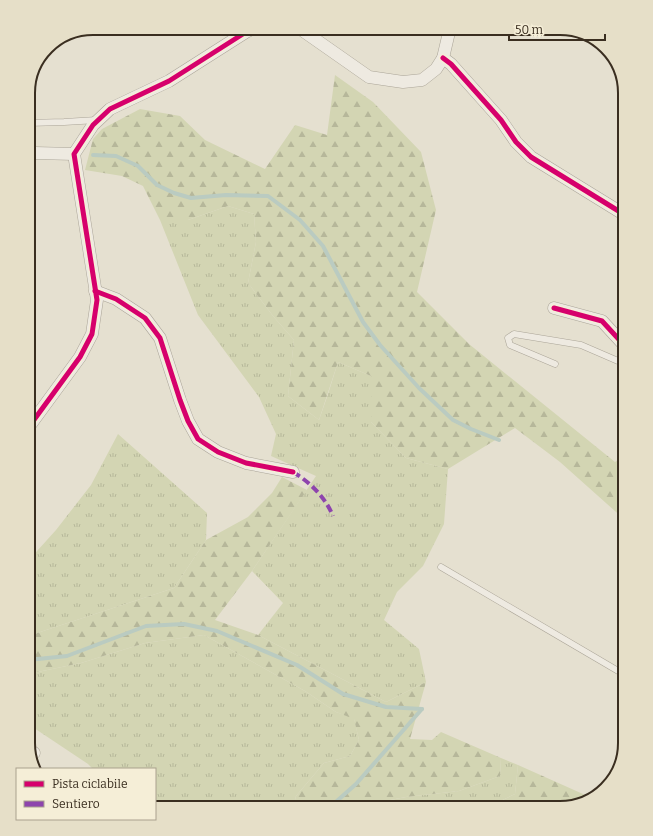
<svg xmlns="http://www.w3.org/2000/svg" width="653" height="836" font-family="Bitter,serif">
<style>
.grass{fill:url(#grass-tufts)}
.forest{fill:url(#forest-firs)}
.lines{fill:none;stroke-linecap:round;stroke-linejoin:round}
.stream{stroke:#bacbc1;stroke-width:4}
.lane-casing{stroke:#aba598;stroke-width:7}
.street-casing{stroke:#aba598;stroke-width:13}
.lane{stroke:#eeeae1;stroke-width:6}
.street{stroke:#eeeae1;stroke-width:12}
.quiet{stroke:#8e44ad;stroke-width:4;stroke-dasharray:8 4;stroke-linecap:butt}
.cycleway-casing{stroke:#f5eed7;stroke-width:8}
.cycleway{stroke:#d6006c;stroke-width:5}
.rim{fill:none;stroke:#3a2e20;stroke-width:2}
</style>
<defs>
<pattern id="grass-tufts" width="24" height="20" patternUnits="userSpaceOnUse"><rect width="24" height="20" fill="#d3d5b3"/><path d="M3 7l-1-3M5 7V3M7 7l1-3M15 17l-1-3M17 17v-4M19 17l1-3" fill="none" stroke="#b6b79a"/></pattern>
<pattern id="forest-firs" width="22" height="20" patternUnits="userSpaceOnUse"><rect width="22" height="20" fill="#d3d5b3"/><path d="M5 1l3.5 6h-7zM16 11l3.5 6h-7z" fill="#b6b79a"/></pattern>
</defs>
<rect width="100%" height="100%" fill="#e5e0d0"/>
<g class="grass">
<path d="M228,206L254,214L256,242L248,283L273,316L294,340L288,396L319,420L328,394L338,362L371,376V422L406,458L448,469L444,524L423,566L397,592L384,620L419,649L426,682L386,702L258,635L283,603L252,571L316,476L271,456L276,434L259,397L198,315L160,220H188Z"/>
<path d="M118,434L207,513L206,540L174,588L28,636V561L56,530L91,485Z"/>
<path d="M204,635L305,691L336,712L354,718L359,740L350,756L324,763L296,796L293,808H155V769H93L88,764L28,724V674L81,663L145,643Z"/>
<path d="M501,758L518,765L515,794L492,805L489,808H355L358,806L406,797L459,791L500,776Z"/>
</g>
<g class="forest">
<path d="M335,75L373,102L421,152L436,210L417,292L469,344L615,462L625,455V520L560,462L515,428L448,469L406,458L371,422V376L338,362L319,420L288,396L294,340L273,316L248,283L256,242L254,214L228,206L188,220H160L143,186L122,176L85,170L93,139L102,129L140,109L180,116L205,140L265,169L295,125L327,135Z"/>
<path d="M282,477L307,490L252,571L215,620L258,635L386,702L426,682L410,739L432,740L441,732L501,758L500,776L459,791L406,797L358,806L355,808H293L296,796L324,763L350,756L359,740L354,719L336,712L305,691L204,635L145,643L81,663L28,674V636L174,588L206,540L248,517L272,493Z"/>
<path d="M518,765L592,798L560,808H489L492,805L515,794Z"/>
</g>
<g class="lines">
<g class="stream">
<path d="M93,155L116,156L138,166L157,185L174,193L191,198L226,195L268,196L300,220L323,246L363,322L380,345L419,388L453,420L471,429L499,440"/>
<path d="M28,660L67,656L146,626L184,624L217,631L297,665L343,694L386,707L422,709"/>
<path d="M329,808L356,784L422,709"/>
</g>
<g class="lane-casing">
<g id="lane">
<path d="M28,123L64,122L97,120"/>
<path d="M555,364L510,345L508,338L514,334L581,345L625,364"/>
<path d="M441,567L625,675"/>
</g>
</g>
<g class="street-casing">
<g id="street">
<path d="M299,28L369,77L403,82L422,80L436,69L443,58L450,28"/>
<path d="M443,58L451,64L501,120L516,142L531,157L625,215"/>
<path d="M28,155L35,153L74,154"/>
<path d="M95,291L116,299L145,318L160,338L180,400L188,421L198,439L218,452L246,463L293,472"/>
<path d="M554,308L602,321L625,346"/>
<path d="M28,428L80,357L92,334L97,300L74,154L93,125L110,109L169,81L246,32L254,28"/>
<path d="M31,751L34,753"/>
</g>
</g>
<use href="#lane" class="lane"/>
<use href="#street" class="street"/>
<path class="quiet" d="M293,472C311,483 325,497 333,516"/>
<g class="cycleway-casing">
<g id="cycleway">
<path d="M443,58L451,64L501,120L516,142L531,157L625,215"/>
<path d="M95,291L116,299L145,318L160,338L180,400L188,421L198,439L218,452L246,463L293,472"/>
<path d="M554,308L602,321L625,346"/>
<path d="M28,428L80,357L92,334L97,300L74,154L93,125L110,109L169,81L246,32L254,28"/>
</g>
</g>
<use href="#cycleway" class="cycleway"/>
</g>
<path d="M0 0H653V836H0ZM93 35H560A58 58 0 0 1 618 93V743A58 58 0 0 1 560 801H93A58 58 0 0 1 35 743V93A58 58 0 0 1 93 35Z" fill="#e6dfc8" fill-rule="evenodd"/>
<path class="rim" d="M93 35H560A58 58 0 0 1 618 93V743A58 58 0 0 1 560 801H93A58 58 0 0 1 35 743V93A58 58 0 0 1 93 35Z"/>
<rect x="16" y="768" width="140" height="52" fill="#f5eed7" stroke="#aaa18e"/>
<rect x="24" y="781" width="20" height="6" fill="#d6006c" stroke="#aaa18e"/>
<text x="52" y="788" font-size="12" fill="#3a2e20">Pista ciclabile</text>
<rect x="24" y="801" width="20" height="6" fill="#8e44ad" stroke="#aaa18e"/>
<text x="52" y="808" font-size="12" fill="#3a2e20">Sentiero</text>
<path d="M509 34v6h96v-6" fill="none" stroke="#3a2e20" stroke-width="2"/>
<text x="515" y="34" font-size="12" fill="#3a2e20" stroke="#f5eed7" stroke-width="3" paint-order="stroke">50 m</text>
</svg>
